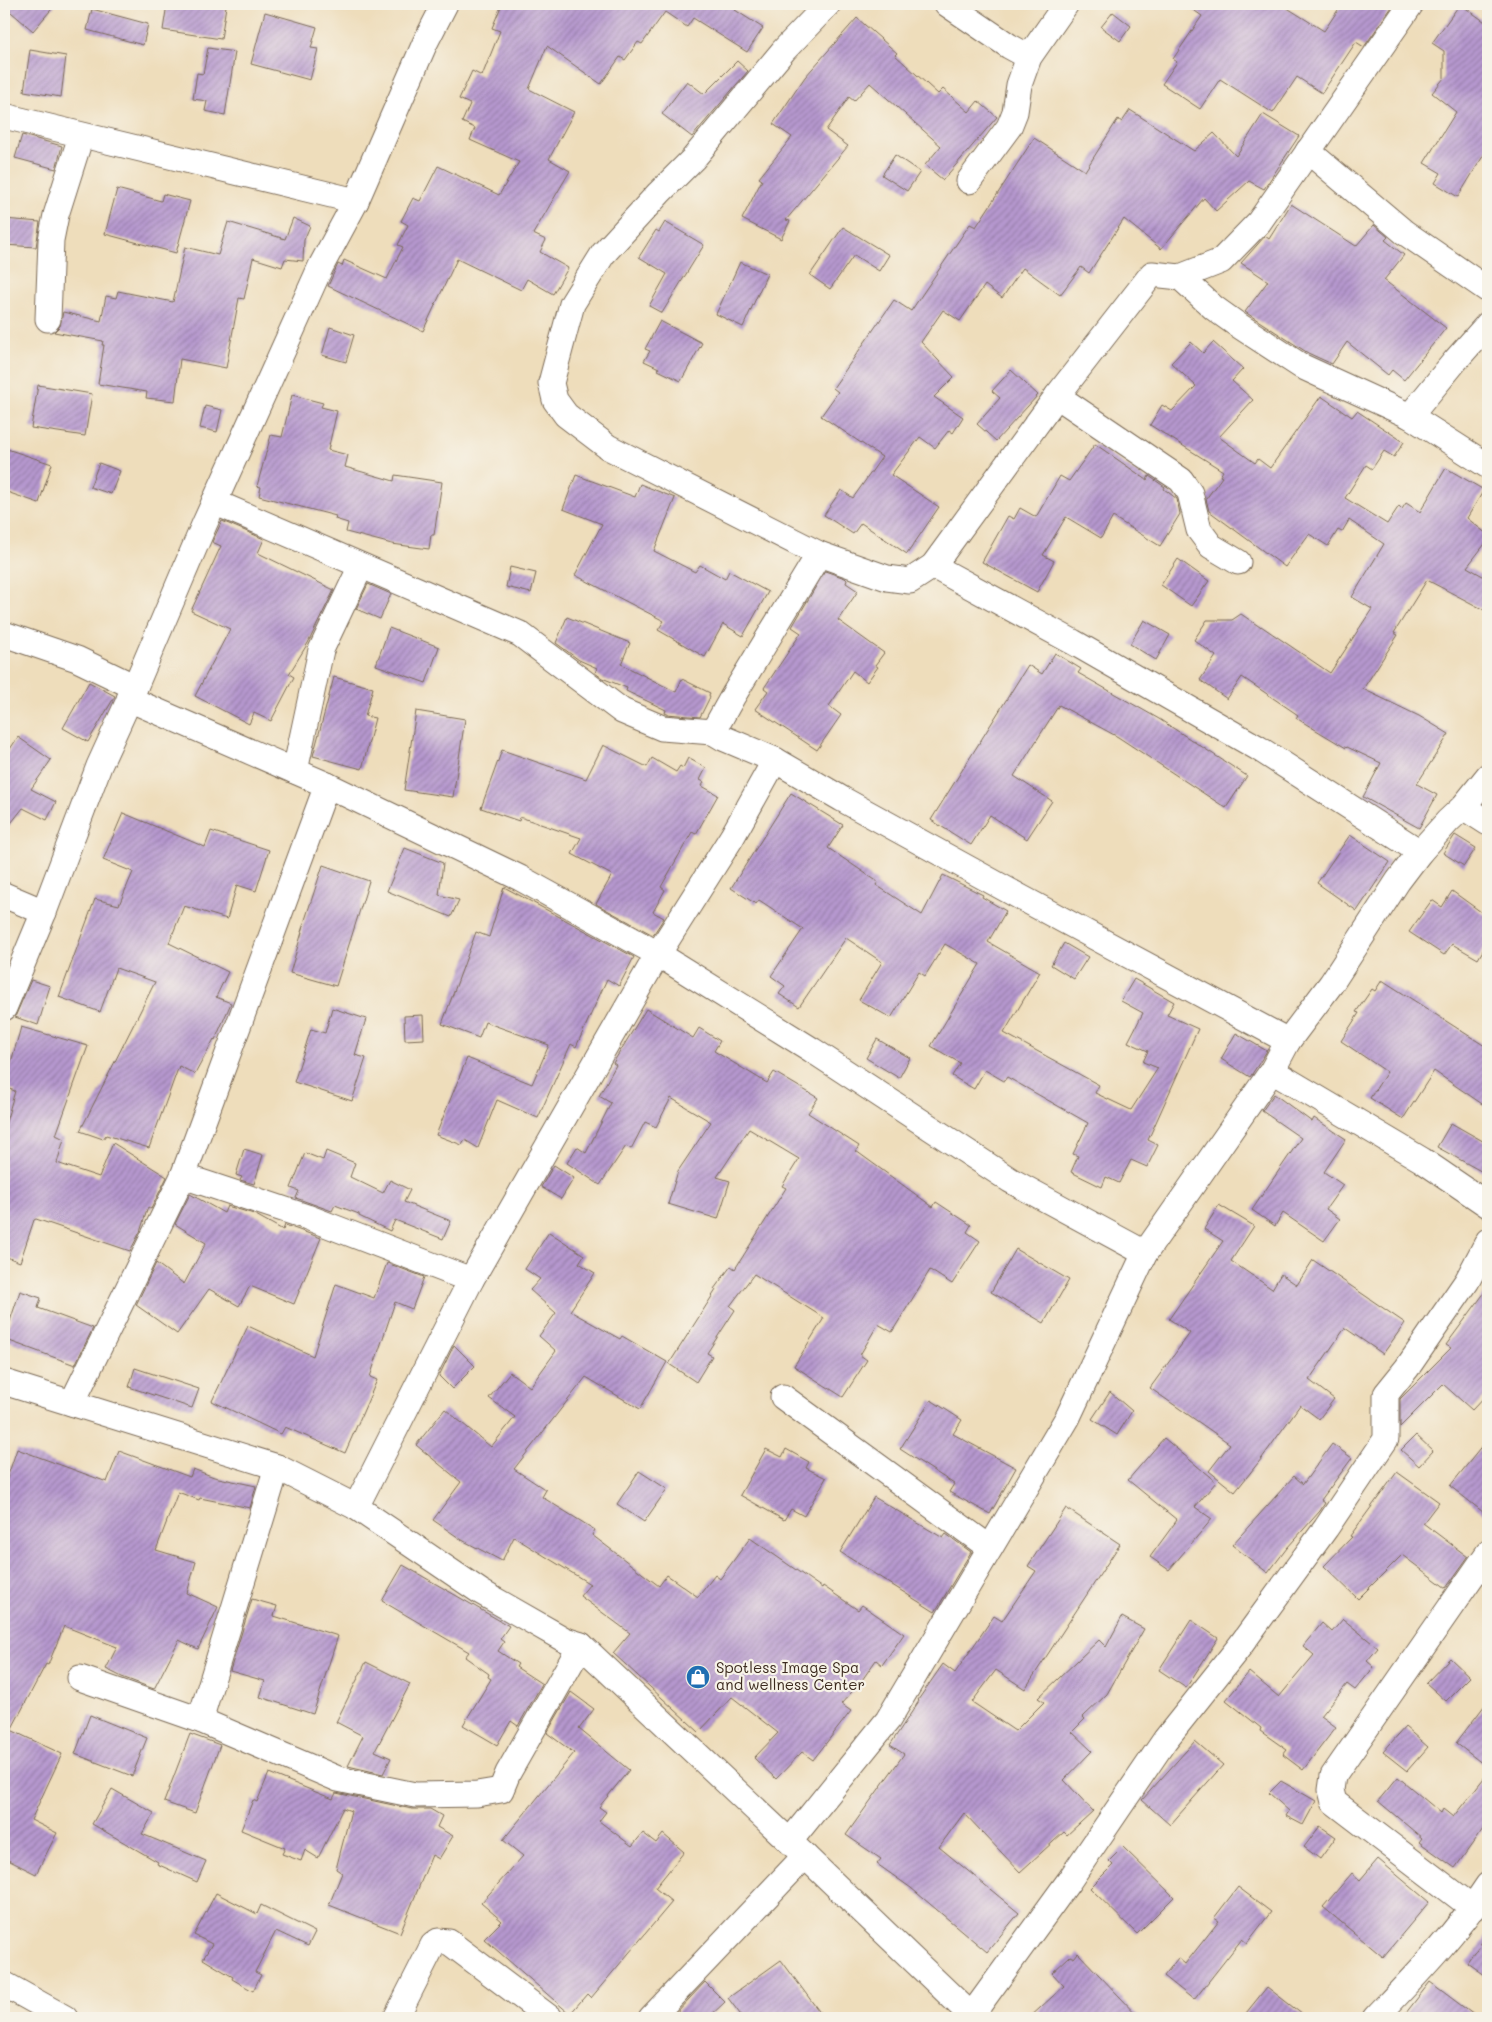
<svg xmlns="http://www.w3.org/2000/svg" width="1492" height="2022" font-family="Mali,sans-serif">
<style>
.building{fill:url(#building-hatch)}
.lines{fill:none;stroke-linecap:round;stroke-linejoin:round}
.minor-casing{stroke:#7a6955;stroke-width:27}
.minor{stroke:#fff;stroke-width:25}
.labels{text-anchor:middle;stroke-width:4.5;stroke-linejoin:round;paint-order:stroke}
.poi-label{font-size:15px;fill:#3b2a1e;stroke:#f7f3e8;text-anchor:start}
</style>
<defs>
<pattern id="building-hatch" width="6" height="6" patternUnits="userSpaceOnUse" patternTransform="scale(1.25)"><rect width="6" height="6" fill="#b698cf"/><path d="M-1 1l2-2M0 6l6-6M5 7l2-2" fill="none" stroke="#957ca7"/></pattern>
</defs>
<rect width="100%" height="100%" fill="#f7f3e8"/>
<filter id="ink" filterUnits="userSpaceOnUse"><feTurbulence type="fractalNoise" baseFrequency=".02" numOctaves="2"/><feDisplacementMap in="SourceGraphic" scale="10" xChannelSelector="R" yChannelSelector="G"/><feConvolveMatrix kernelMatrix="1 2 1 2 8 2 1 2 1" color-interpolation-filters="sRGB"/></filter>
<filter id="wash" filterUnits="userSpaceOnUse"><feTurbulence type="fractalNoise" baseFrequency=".0096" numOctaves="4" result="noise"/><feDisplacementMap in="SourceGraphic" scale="20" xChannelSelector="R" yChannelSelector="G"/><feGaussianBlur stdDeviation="1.12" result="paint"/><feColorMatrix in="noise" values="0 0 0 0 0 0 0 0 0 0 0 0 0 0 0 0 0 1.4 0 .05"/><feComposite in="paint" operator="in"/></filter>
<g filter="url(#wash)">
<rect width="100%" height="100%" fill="#edb"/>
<g id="blocks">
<g class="building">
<path d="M4,4H56L33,31L4,6Z"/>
<path d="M167,4H208L226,6L221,39L163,30Z"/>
<path d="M502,4H739L735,10L763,28L747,52L693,18L687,27L665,12L642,44L638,42L625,60L620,57L601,84L547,46L529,89L574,112L549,159L570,171L533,234L546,240L540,252L568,268L553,294L527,279L521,290L457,259L423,331L328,286L338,264L342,266L344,260L387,279L403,247L398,245L408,225L401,221L413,198L420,201L438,166L499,195L519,162L470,140L475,128L462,122L470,104L459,99L472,71L482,76L500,31L492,28Z"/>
<path d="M1185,4H1281L1324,31L1342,4H1394L1364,47L1356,42L1322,93L1297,77L1273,113L1220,79L1200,109L1162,84L1177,62L1173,59L1202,16Z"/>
<path d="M1460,4L1488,24V148L1458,197L1435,183L1441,173L1424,163L1456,112L1432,93L1444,78V51L1432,43Z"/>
<path d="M92,9L148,24L143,45L87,30Z"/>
<path d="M265,12L317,27L311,48L318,49L310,80L251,64Z"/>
<path d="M1113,12L1131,26L1120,41L1101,27Z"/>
<path d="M857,18L897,53L895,55L938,94L943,89L969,112L978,101L997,117L943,180L925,165L941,146L870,83L854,101L849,97L826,130L848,146L786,220L790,221L781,239L742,219L762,180L759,178L792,137L773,124L805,77Z"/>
<path d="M208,48L235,52L225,115L205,111L207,101L193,99L197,73L203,74Z"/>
<path d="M30,50L66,56L61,97L24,91Z"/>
<path d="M737,61L748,71L692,137L662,114L687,81L704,94Z"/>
<path d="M1130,110L1194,151L1214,133L1236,156L1263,114L1299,136L1264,189L1249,181L1216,211L1204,198L1161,249L1124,219L1089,273L1081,267L1060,295L1023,268L1002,298L985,285L960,321L943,310L921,342L954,377L934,397L963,417L953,433L949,430L935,448L920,437L891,475L939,507L907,554L861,523L853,534L824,515L841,490L853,498L882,457L821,416L838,392L833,388L894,300L911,311L970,224L976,227L1034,138L1085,171L1118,119L1122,122Z"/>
<path d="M22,135L62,146L56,169L15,158Z"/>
<path d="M895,155L920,172L907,191L882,175Z"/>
<path d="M117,189L161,201L163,194L190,201L176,253L105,234Z"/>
<path d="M1291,204L1356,246L1374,225L1388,237L1385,240L1404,255L1384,280L1446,328L1404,380L1392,370L1388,375L1347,342L1332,364L1308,353L1245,312L1268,281L1241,263L1265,236L1269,239Z"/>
<path d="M293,218L310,226L304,240L303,261L285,259L282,267L253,258L244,299L239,298L226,368L180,359L175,401L146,398L147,392L98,384L104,345H102L103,341L54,332L60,326L63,312L101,321L106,296L116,298L118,291L173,302L185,247L218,255L228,222L285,239Z"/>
<path d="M4,219L40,222L36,247L4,245Z"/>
<path d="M665,222L704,245L662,313L649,306L667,274L639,257L656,230L659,232Z"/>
<path d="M843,227L889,255L879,271L854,255L830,289L810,275Z"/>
<path d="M740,262L767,274L743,327L716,314Z"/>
<path d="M660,321L702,343L681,381L658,370L659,368L644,361L650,351L645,349Z"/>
<path d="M330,327L354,335L346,362L322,355Z"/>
<path d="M1191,342L1203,353L1213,342L1243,369L1232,381L1253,400L1219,437L1255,463L1258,459L1270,468L1321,396L1352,417L1357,411L1404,442L1394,457L1384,451L1372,469L1366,465L1345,498L1387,524L1399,506L1402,509L1406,503L1420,512L1446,468L1484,490L1467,518L1488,535V540L1467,567L1488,579V612L1427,580L1394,633L1398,635L1363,689L1419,716L1449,734L1417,784L1437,795L1419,828L1363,797L1381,763L1347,747L1346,748L1296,718L1298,715L1242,677L1227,699L1200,680L1216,656L1194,640L1207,620H1232L1241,614L1260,627L1261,626L1330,673L1372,609L1352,597L1384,544L1349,520L1342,532L1338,530L1328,546L1309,534L1285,567L1209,511L1206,499L1222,477L1220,476L1223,471L1150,425L1162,405L1172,411L1196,386L1171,363Z"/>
<path d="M1011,370L1038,395L996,441L977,424L1000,398L992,391Z"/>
<path d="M38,385L92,394L85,436L31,428Z"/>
<path d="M292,395L323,403L321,407L337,411L328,450L348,455L345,467L394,481L395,475L442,482L434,535H431L429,549L392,544L346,532L348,523L335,519L336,516L259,496L261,487L257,486L271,435L282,437Z"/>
<path d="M205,406L222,410L217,432L200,428Z"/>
<path d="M1095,444L1147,480L1149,476L1165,487L1164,489L1177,499L1180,514L1160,546L1113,517L1101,538L1066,517L1043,555L1054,561L1037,592L982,562L1008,516L1014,519L1020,508L1036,517L1060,476L1069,481Z"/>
<path d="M4,448L52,464L39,503L4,491Z"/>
<path d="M99,463L120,471L111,494L90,487Z"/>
<path d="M576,475L635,497L640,484L675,498L654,551L695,572L700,565L725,579L729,571L768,592L743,636L723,624L705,657L658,630L664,621L575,575L602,524L563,509Z"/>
<path d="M222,521L264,539L258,553L334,590L308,643L289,674L294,677L271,721L254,713L249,724L195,696L230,629L191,611L221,546L212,542Z"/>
<path d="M1178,559L1209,581L1191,606L1161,585Z"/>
<path d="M510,567L536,573L531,593L506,587Z"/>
<path d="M825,571L845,578L847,580L846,583L858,591L838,620L884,653L875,665L878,667L867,682L853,671L829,706L841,715L817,750L755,709L768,691L764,688L801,633L792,627Z"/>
<path d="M368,584L391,594L380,619L356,609Z"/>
<path d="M567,617L630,643L621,664L676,692L682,679L710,693L709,695L710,697L700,717L667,714L665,713L666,710L626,691L627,688L602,678L595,673L597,668L579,660L556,643Z"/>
<path d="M1144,620L1170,635L1156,660L1130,644Z"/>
<path d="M389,628L439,647L426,683L376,665Z"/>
<path d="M1055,653L1081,669L1078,673L1159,719L1247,776L1226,808L1118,737L1059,705L1014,776L1052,801L1027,839L990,815L971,845L931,820L1028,665L1042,674Z"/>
<path d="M334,677L373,688L365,716L375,718L362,769L313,756Z"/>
<path d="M89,682L115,696L88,742L63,728Z"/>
<path d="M416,711L465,719L453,797L404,790Z"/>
<path d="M18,737L51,760L31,789L56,802L47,820L23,808L4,832V758Z"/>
<path d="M603,745L647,767L652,758L676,772L680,766L683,768L688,758L706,768L700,780L704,782L702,786L718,795L696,834L692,832L661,887L665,890L653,912L664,918L653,935L596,904L612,875L572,854L581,838L520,817L519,821L481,808L502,750L586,779Z"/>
<path d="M791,793L843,825L828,848L878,882L876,885L922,915L943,875L983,895L982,897L1006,911L988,942L1040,972L1004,1033L1099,1085L1095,1093L1131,1110L1158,1068L1143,1062L1148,1051L1128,1042L1143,1013L1121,1001L1134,979L1174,1002L1167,1015L1198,1029L1148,1140L1158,1145L1147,1167L1131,1160L1119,1183L1106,1177L1102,1187L1071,1172L1078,1156L1073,1154L1088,1123L1007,1077L1004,1081L985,1070L974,1089L952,1076L960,1063L931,1046L980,964L945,944L925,976L919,972L891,1018L859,1000L882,962L846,938L799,1007L779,994L785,986L771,976L803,929L759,900L756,904L731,888Z"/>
<path d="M123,813L205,847L211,831L269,850L256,891L237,885L227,919L184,906L169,943L228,972L216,997L231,1003L215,1040L214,1039L195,1074L179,1066L149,1148L106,1135L103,1139L80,1131L155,982L116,968L100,1012L59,997L95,899L119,905L133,872L103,860Z"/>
<path d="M1350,835L1390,862L1357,911L1317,883Z"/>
<path d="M1455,835L1476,848L1464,866L1443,853Z"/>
<path d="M405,848L443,863L439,895L459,900L451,917L387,891Z"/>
<path d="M323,865L369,881L336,986L290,973L302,932H301Z"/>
<path d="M504,887L634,957L619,986L607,979L576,1047L571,1044L538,1118L497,1100L478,1148L465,1140L462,1145L436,1135L467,1058L532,1084L549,1045L485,1022L479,1038L442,1024L476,932L489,937Z"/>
<path d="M1452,891L1488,917V942L1478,959L1452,944L1444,955L1409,932L1432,900L1442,907Z"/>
<path d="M1064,943L1088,957L1074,979L1051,965Z"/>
<path d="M31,980L50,986L38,1025L15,1017Z"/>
<path d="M1382,980L1488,1048V1108L1434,1071L1403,1119L1370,1098L1387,1072L1341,1041L1359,1013L1356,1012L1372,989L1375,991Z"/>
<path d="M332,1008L366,1019L355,1055L366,1058L352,1101L294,1082L311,1029L325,1033Z"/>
<path d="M646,1009L693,1038L699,1028L720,1041L714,1051L767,1083L774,1072L818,1098L808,1113L859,1146L856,1151L933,1207L936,1202L971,1225L967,1232L980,1241L952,1284L930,1270L892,1332L878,1324L860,1355L867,1360L843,1397L794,1366L824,1318L754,1274L730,1306L735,1310L707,1353L712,1356L696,1382L669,1364L716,1290L714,1289L731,1266L735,1269L786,1188L782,1186L799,1159L749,1129L717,1177L730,1181L718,1219L668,1204L678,1171L711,1122L671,1098L656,1127L645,1122L631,1149L626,1146L600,1185L567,1163L577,1147L586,1153L611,1103L599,1096L616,1065L613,1063Z"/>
<path d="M423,1015L424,1039L405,1040L404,1016Z"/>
<path d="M21,1027L88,1046L56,1135L64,1139L57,1163L99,1177L113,1143L167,1177L151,1209L148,1207L140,1232L130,1251L36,1219L34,1220L20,1262L4,1256V1129L15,1091L4,1087Z"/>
<path d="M1236,1033L1267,1051L1250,1077L1221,1059Z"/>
<path d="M877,1039L910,1058L899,1078L866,1058Z"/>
<path d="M1274,1094L1312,1122L1314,1118L1346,1139L1324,1172L1343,1185L1326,1209L1340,1219L1324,1241L1283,1213L1275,1226L1252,1210L1301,1138L1262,1111Z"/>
<path d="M1451,1123L1488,1144V1175L1437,1147Z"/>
<path d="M244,1149L263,1155L254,1184L240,1180L242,1177L236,1175Z"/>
<path d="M326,1151L355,1163L350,1177L383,1193L390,1180L410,1190L404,1202L451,1221L443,1239L395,1220L390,1231L359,1216V1214L335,1205L332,1211L296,1198L299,1191L291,1188L305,1153L323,1160Z"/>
<path d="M554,1165L574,1178L561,1199L541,1187Z"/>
<path d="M190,1194L224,1213L227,1206L254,1214L283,1230L285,1225L321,1238L294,1304L250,1286L239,1306L209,1289L177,1334L136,1305L156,1263L184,1284L206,1243L175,1224Z"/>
<path d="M1219,1205L1254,1226L1231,1261L1272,1289L1281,1274L1297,1285L1313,1260L1405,1323L1383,1354L1345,1328L1309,1380L1334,1399L1319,1419L1300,1405L1262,1458L1235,1492L1209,1471L1230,1444L1150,1388L1190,1333L1169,1319L1223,1241L1204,1229Z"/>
<path d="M549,1232L584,1255L579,1263L595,1273L570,1311L620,1339L622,1336L667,1362L640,1409L586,1377L514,1469L546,1490L542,1497L595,1530L592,1535L659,1586L667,1575L698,1597L715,1575L720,1579L750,1538L822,1588L823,1586L858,1610L862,1605L904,1634L882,1665L876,1660L860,1683L841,1704L851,1711L813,1760L802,1752L776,1779L754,1758L778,1733L732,1697L699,1732L613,1653L630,1633L580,1596L590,1584L514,1537L502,1561L462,1540L433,1520L461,1482L416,1445L445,1409L491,1447L515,1417L489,1398L510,1372L530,1387L556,1351L539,1336L556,1313L530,1290L540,1279L525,1269Z"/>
<path d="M1016,1249L1069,1280L1044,1323L991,1292Z"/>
<path d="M387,1263L424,1277L412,1309L395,1302L370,1377L377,1380L345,1453L285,1427L281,1434L212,1401L248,1326L313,1356L336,1284L374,1298Z"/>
<path d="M1488,1288V1393L1472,1410L1443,1384L1400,1427V1399L1451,1348L1446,1345Z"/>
<path d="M20,1291L41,1298L38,1308L93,1328L75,1365L4,1339Z"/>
<path d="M454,1345L475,1366L452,1389L439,1376Z"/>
<path d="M135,1368L199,1389L192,1408L129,1387Z"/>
<path d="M1110,1392L1132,1411L1117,1435L1092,1419Z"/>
<path d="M931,1400L962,1420L953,1434L1016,1468L990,1514L949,1492L954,1484L900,1449Z"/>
<path d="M1416,1435L1433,1451L1419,1466L1401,1450Z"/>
<path d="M1164,1438L1216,1482L1195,1507L1212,1519L1169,1570L1150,1557L1177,1520L1128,1480Z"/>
<path d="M1488,1439V1516L1450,1486Z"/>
<path d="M1332,1444L1352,1458L1321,1500L1325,1503L1320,1511L1287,1548L1268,1573L1232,1545L1294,1476L1303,1484Z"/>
<path d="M17,1449L107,1482L119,1451L190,1477L193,1469L214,1477L256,1486L250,1508L200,1498L199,1500L178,1492L156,1550L196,1562L187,1593L218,1607L198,1649L179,1640L154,1689L122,1677L106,1669L117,1647L64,1626L48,1665L46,1664L11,1730L62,1754L31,1820L57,1833L36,1874L4,1858V1487Z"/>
<path d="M766,1449L782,1457L786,1449L809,1462L806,1468L826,1478L804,1516L791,1509L784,1520L740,1495Z"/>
<path d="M639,1471L667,1489L644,1522L617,1504Z"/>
<path d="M1397,1472L1439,1502L1423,1523L1468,1557L1446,1588L1402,1555L1358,1599L1324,1566L1352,1537L1350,1536Z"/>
<path d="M874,1497L943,1538L946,1534L971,1552L935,1612L840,1552Z"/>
<path d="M1066,1508L1120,1544L1025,1689L996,1670L972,1702L1015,1731L1044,1702L1038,1698L1099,1640L1106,1647L1122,1617L1144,1629L1107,1694L1083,1717L1085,1719L1072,1732L1092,1751L1064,1780L1093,1811L1067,1835L1064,1832L1020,1872L964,1813L939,1847L1019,1913L987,1952L911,1888L877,1864L881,1859L846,1835L904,1754L890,1745L919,1701L918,1700L943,1664L955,1673L994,1616L1002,1621L1036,1571L1028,1566Z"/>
<path d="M403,1565L509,1626L500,1639L504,1642L498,1651L518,1664L516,1667L542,1684L518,1726L511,1721L497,1745L463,1725L491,1679L488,1677L489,1674L465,1657L469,1652L382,1601Z"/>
<path d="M252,1599L277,1606L274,1616L338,1636L313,1714L260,1697L265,1681L230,1671Z"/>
<path d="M1343,1619L1378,1648L1367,1661L1374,1667L1355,1690L1347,1684L1321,1716L1336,1727L1303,1770L1283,1755L1287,1750L1260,1731L1261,1728L1226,1700L1249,1672L1279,1697L1314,1655L1303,1646L1322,1623L1332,1632Z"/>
<path d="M1191,1620L1218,1638L1186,1688L1159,1670Z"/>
<path d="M1450,1658L1470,1677L1446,1701L1426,1683Z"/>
<path d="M366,1662L410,1684L375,1751L391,1758L383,1774L348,1766L363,1736L336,1722Z"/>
<path d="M571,1692L594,1709L579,1729L629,1770L599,1807L606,1812L599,1821L632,1846L643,1833L656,1843L663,1834L684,1852L655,1888L672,1902L591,1998L587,1994L570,2014L484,1939L502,1921L481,1903L523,1856L503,1840L574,1753L547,1733Z"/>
<path d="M1488,1701V1768L1456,1743Z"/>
<path d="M90,1715L147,1738L132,1776L75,1754Z"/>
<path d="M1405,1727L1428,1747L1407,1771L1383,1752Z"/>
<path d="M190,1734L220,1745L195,1813L164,1802Z"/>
<path d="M1195,1741L1223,1765L1170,1825L1142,1800Z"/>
<path d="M269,1773L333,1799L336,1793L412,1809H430L442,1816L437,1827L453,1836L439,1859L432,1855L400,1933L329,1905L342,1873L336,1869L351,1811L343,1808L318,1858L305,1850L301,1861L282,1854L285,1848L241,1830L253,1800L257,1802Z"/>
<path d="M1488,1773V1822L1455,1868L1419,1842L1422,1838L1378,1801L1398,1777L1441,1813L1443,1809L1453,1817Z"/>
<path d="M1281,1781L1316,1801L1303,1825L1286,1816L1289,1811L1269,1793Z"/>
<path d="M112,1789L154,1813L142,1834L206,1861L197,1882L157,1864L158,1862L92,1824Z"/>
<path d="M1320,1826L1336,1837L1320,1859L1304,1847Z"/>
<path d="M1123,1847L1174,1897L1137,1934L1090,1888L1113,1865L1109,1861Z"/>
<path d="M1378,1859L1429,1902L1383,1957L1323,1907L1352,1873L1360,1880Z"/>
<path d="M1238,1887L1271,1912L1247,1943L1242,1939L1194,2000L1164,1976L1178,1958L1185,1964L1219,1921L1214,1918Z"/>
<path d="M216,1893L257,1914L261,1905L315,1932L308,1946L276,1931L255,1972L261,1975L253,1991L232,1979L233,1977L203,1959L212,1944L194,1935Z"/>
<path d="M1488,1933V1978L1467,1963Z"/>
<path d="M1078,1953L1140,2018H1029L1064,1986L1052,1973L1070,1956L1074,1958Z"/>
<path d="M781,1960L824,2018H743L728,1998Z"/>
<path d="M705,1982L725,2002L708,2018H678L674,2015Z"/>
<path d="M1430,1982L1478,2018H1402Z"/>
<path d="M1267,1987L1307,2018H1242Z"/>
</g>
</g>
</g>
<g filter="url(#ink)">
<use href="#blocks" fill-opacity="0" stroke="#7a6955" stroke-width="1"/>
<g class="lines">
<g class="minor-casing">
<g id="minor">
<path d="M828,4L784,50L693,159L659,193L603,254L572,304L551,383L555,400L566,415L608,447L819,554L887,578L910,581L933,566L1073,642L1258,748L1420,852"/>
<path d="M947,4L1009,46L1029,57"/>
<path d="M4,116L356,201"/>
<path d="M1308,151L1404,232L1488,290"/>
<path d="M969,181L1009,127L1015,112L1019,85L1029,57L1066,4"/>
<path d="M1180,277L1214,308L1235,323L1301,366L1410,416L1488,466"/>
<path d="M48,319L51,240L56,215L81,136"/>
<path d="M1057,396L1181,480L1190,493L1199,530L1211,546L1238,562"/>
<path d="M1410,416L1455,361L1488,324"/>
<path d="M214,502L520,634L622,711L662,728L713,732"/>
<path d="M819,554L733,696L713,732L723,738L775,760L842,799L1022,898L1288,1041"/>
<path d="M933,566L1057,396L1152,274L1180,277L1221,261L1259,222L1411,4"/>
<path d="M4,634L77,659L135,687"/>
<path d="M129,699L327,785L520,878L658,954L812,1050L1010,1180L1145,1253"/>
<path d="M295,771L321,650L361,566"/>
<path d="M1463,807L1488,823"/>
<path d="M4,895L44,912"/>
<path d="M4,1008L44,912L99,766L135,687L204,525L321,266L356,201L425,43L445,4"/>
<path d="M1272,1071L1422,1160L1488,1205"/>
<path d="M183,1176L307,1217L471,1280"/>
<path d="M4,1382L277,1467L356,1507L481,1592L565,1640L581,1645L805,1856L974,2018"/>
<path d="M783,1397L990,1548"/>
<path d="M72,1403L183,1176L327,785"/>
<path d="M356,1507L471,1280L658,954L732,837L775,760"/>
<path d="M80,1678L200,1720L338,1779L415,1795L477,1794L501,1790L508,1773L581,1645"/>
<path d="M200,1720L277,1467"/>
<path d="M790,1841L888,1720L1068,1417L1145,1253L1272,1071L1288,1041L1331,984L1398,881L1420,852L1448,821L1463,807L1488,776"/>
<path d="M1473,1908L1334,1802L1331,1790L1333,1776L1488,1553"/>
<path d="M4,1984L65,2018"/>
<path d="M971,2016L1069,1881L1165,1740L1240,1646L1326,1528L1386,1439V1394L1407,1368L1467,1281L1488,1241"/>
<path d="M396,2018L433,1945L438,1941L449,1942L550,2018"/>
<path d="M651,2018L805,1856"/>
<path d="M1375,2018C1415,1976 1456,1934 1488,1885"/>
</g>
</g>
<use href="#minor" class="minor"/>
</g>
</g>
<defs>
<g id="shop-disc" transform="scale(1.25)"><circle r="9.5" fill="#1f6fb2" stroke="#f7f3e8"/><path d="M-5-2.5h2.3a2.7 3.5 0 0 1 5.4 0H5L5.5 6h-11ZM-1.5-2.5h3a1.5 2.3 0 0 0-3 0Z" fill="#fff"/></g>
</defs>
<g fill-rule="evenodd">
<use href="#shop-disc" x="698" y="1677"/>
</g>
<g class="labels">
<g class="poi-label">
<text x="716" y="1673">Spotless Image Spa<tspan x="716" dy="17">and wellness Center</tspan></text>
</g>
</g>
<rect width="1492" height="2022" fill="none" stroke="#f7f3e8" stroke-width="20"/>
</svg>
